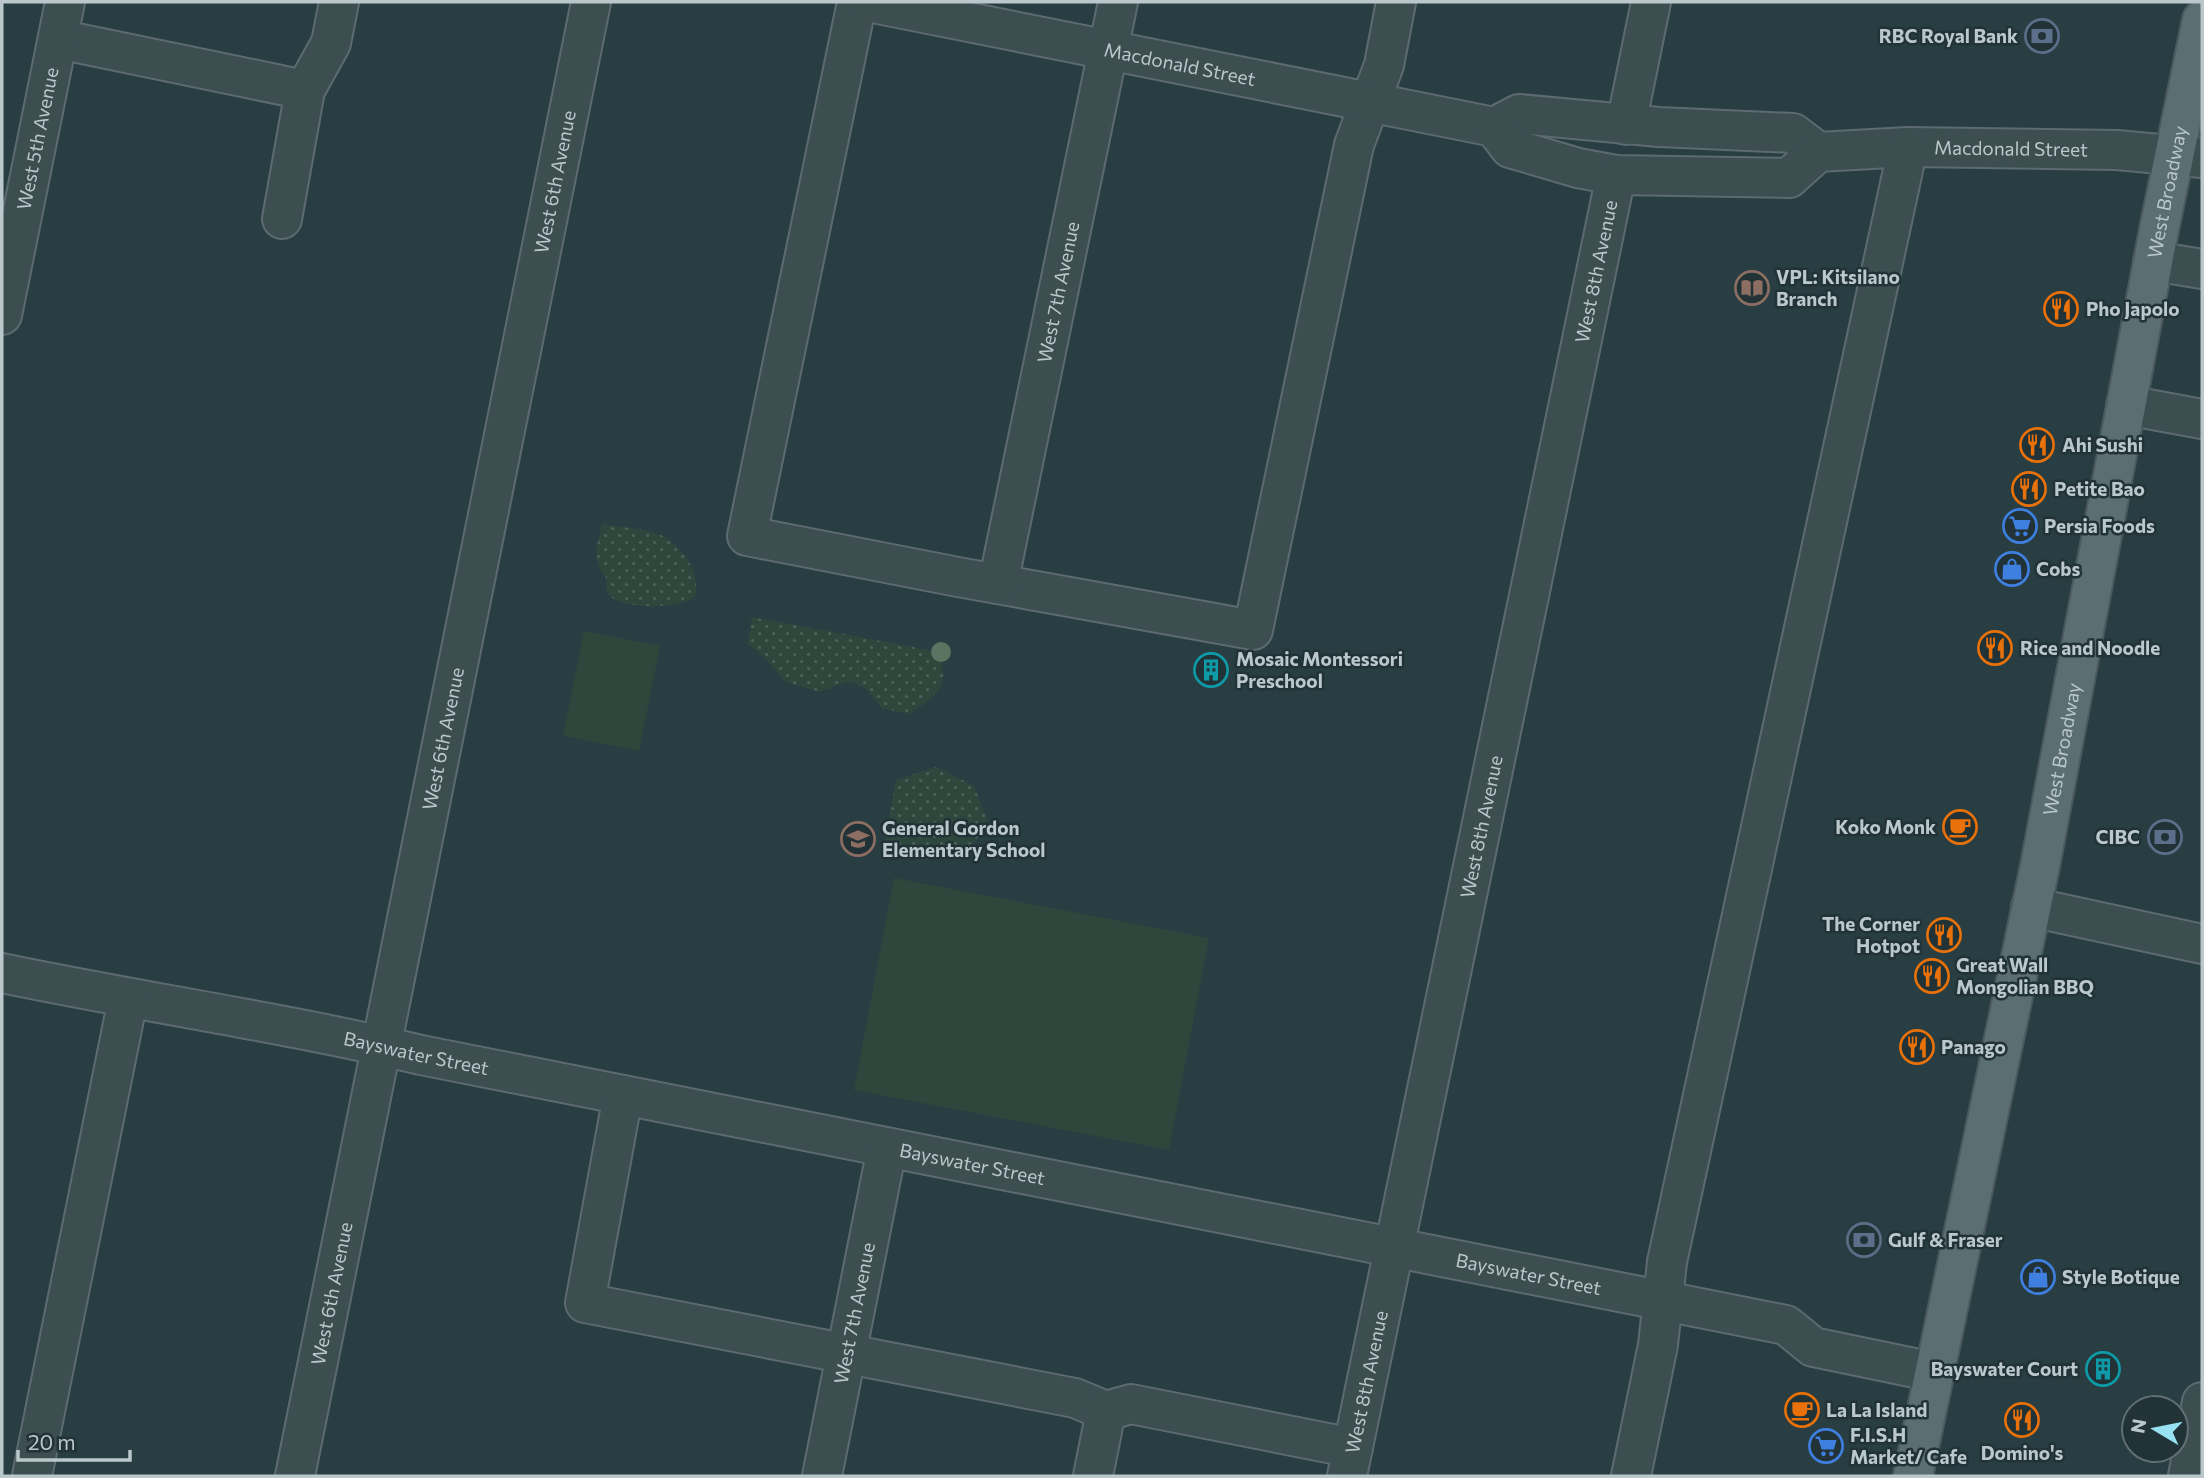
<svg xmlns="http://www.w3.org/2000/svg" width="2204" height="1478" font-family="Commissioner,sans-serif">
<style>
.park{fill:url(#park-dots)}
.pitch{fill:#2e473d}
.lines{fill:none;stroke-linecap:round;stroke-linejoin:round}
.minor-casing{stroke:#5b6b6f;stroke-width:42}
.major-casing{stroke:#4a5a5e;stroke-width:42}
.minor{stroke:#3d4e51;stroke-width:38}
.major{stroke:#5b6e71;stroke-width:38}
.tree{fill:#5a7461}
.labels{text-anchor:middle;stroke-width:5;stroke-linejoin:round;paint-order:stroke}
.poi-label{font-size:19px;font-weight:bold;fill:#bac8cb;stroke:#223337;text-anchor:start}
.street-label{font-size:19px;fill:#bac8cb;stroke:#223337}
</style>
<defs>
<pattern id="park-dots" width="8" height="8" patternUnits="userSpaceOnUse" patternTransform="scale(1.75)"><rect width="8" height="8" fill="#2e473d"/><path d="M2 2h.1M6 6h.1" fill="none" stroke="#4a6058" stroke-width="1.8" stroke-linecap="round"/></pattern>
</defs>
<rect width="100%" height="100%" fill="#293e42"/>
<g class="park">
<path d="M602,524C618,527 650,529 663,536C685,549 699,571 696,596C682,609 627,610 611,597C605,592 606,585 606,577C591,561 597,544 602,524Z"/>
<path d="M752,617L934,651C956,683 935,698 908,714L882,708L865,688L849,681L820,692L786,682L766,659L748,644Z"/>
<path d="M936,767L974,786L990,827L960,856L917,861L885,840L896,780Z"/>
</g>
<g class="pitch">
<path d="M584,631L660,646L639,751L563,736Z"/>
<path d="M894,878L1209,938L1169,1150L854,1090Z"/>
</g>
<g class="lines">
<g class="minor-casing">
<g id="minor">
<path d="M857,2L747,536L958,577L1253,630L1354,145L1384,65L1396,2"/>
<path id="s1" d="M868,2L1494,127L1519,114L1659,127L1793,133L1818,152"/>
<path d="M58,39L305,90"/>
<path d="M1626,125L1651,2"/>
<path id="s2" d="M1494,127L1510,148L1578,168L1616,175L1789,178L1818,152L1908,147L2117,150L2202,158"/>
<path d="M282,219L305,90L331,43L339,2"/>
<path d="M2153,261L2202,269"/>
<path id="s3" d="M2,315L65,2"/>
<path d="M2126,405L2202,419"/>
<path id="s4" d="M998,584L1118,2"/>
<path d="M2031,907L2202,944"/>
<path id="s5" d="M2,973C141,1002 282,1022 421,1055L1786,1325L1813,1347L1934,1372"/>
<path d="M623,1095L585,1303L1075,1398L1106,1411"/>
<path d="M32,1476L128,999"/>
<path id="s6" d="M295,1476L591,2"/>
<path id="s7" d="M822,1476L887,1148"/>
<path d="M1093,1476L1106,1411L1131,1404L1353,1448"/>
<path id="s8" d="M1347,1476L1616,175"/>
<path d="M1631,1476L1658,1345L1667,1262L1908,147"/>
<path d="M2188,1476L2202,1402"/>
</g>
</g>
<g class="major-casing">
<g id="major">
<path id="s9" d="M1913,1476L2040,866L2159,230L2202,20"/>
</g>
</g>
<use href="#minor" class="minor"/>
<use href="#major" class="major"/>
</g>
<circle class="tree" cx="941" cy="652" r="10"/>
<defs>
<g id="bank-ring" transform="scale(1.75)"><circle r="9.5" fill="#223337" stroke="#5c6f8a" stroke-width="1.5"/><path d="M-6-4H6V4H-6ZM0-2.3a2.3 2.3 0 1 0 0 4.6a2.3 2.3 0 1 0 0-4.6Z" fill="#5c6f8a"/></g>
<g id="library-ring" transform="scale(1.75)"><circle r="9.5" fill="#223337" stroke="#8d6e63" stroke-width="1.5"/><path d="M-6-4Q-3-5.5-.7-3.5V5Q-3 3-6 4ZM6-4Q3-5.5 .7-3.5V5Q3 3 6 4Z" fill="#8d6e63"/></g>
<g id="restaurant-ring" transform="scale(1.75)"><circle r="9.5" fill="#223337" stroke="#e8710a" stroke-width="1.5"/><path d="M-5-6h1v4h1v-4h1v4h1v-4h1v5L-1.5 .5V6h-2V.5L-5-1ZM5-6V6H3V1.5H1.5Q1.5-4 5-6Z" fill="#e8710a"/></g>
<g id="supermarket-ring" transform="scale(1.75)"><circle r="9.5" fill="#223337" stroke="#3f7fe0" stroke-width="1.5"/><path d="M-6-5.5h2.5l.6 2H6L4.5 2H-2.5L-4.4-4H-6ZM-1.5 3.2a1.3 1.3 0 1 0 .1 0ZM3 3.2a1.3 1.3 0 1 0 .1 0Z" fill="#3f7fe0"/></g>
<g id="shop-ring" transform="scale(1.75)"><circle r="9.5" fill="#223337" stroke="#3f7fe0" stroke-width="1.5"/><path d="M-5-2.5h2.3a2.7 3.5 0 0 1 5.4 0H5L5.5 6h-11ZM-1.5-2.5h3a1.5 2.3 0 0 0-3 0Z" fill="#3f7fe0"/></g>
<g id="building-ring" transform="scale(1.75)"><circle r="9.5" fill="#223337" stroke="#0f9aa8" stroke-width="1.5"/><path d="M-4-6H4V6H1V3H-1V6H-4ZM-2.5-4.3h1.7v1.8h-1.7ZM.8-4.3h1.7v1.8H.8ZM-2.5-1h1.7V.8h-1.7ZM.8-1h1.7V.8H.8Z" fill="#0f9aa8"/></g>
<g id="cafe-ring" transform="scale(1.75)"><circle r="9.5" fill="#223337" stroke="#e8710a" stroke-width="1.5"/><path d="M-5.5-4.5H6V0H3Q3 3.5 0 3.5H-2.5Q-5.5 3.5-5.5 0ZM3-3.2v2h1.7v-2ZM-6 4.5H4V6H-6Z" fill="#e8710a"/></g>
<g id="school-ring" transform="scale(1.75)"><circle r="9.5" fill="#223337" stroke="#8d6e63" stroke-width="1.5"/><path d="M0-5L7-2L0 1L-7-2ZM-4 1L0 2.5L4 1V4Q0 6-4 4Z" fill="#8d6e63"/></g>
</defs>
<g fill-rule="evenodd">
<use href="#bank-ring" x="2042" y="36"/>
<use href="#library-ring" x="1752" y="288"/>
<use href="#restaurant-ring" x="2061" y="309"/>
<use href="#restaurant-ring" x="2037" y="445"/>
<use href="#restaurant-ring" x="2029" y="489"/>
<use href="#supermarket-ring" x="2020" y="526"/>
<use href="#shop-ring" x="2012" y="569"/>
<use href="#restaurant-ring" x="1995" y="648"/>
<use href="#building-ring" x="1211" y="670"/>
<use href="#cafe-ring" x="1960" y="827"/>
<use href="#bank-ring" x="2165" y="837"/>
<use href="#school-ring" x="858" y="839"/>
<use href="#restaurant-ring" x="1944" y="935"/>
<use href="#restaurant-ring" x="1932" y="976"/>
<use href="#restaurant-ring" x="1917" y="1047"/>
<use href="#bank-ring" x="1864" y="1240"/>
<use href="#shop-ring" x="2038" y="1277"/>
<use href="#building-ring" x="2103" y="1369"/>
<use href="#cafe-ring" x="1802" y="1410"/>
<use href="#restaurant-ring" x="2022" y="1420"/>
<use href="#supermarket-ring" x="1826" y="1446"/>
</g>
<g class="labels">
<g class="poi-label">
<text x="2018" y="43" text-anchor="end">RBC Royal Bank</text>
<text x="1776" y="284">VPL: Kitsilano<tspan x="1776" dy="22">Branch</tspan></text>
<text x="2086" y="316">Pho Japolo</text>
<text x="2062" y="452">Ahi Sushi</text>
<text x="2054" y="496">Petite Bao</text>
<text x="2044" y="533">Persia Foods</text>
<text x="2036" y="576">Cobs</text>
<text x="2020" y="655">Rice and Noodle</text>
<text x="1236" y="666">Mosaic Montessori<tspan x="1236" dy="22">Preschool</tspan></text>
<text x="1936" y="834" text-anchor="end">Koko Monk</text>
<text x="882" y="835">General Gordon<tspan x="882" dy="22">Elementary School</tspan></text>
<text x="2140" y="844" text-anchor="end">CIBC</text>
<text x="1920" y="931" text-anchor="end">The Corner<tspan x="1920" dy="22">Hotpot</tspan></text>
<text x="1956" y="972">Great Wall<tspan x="1956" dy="22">Mongolian BBQ</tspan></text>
<text x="1941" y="1054">Panago</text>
<text x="1888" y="1247">Gulf &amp; Fraser</text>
<text x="2062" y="1284">Style Botique</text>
<text x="2078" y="1376" text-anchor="end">Bayswater Court</text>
<text x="1826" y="1417">La La Island</text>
<text x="1850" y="1442">F.I.S.H<tspan x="1850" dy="22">Market/ Cafe</tspan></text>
<text x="2022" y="1460" text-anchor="middle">Domino's</text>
</g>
<g class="street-label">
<text dy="7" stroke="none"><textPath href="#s1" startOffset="318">Macdonald Street</textPath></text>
<text dy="7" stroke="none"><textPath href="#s3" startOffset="180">West 5th Avenue</textPath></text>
<text dy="7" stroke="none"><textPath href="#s2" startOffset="541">Macdonald Street</textPath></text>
<text dy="7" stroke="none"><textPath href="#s6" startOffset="1320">West 6th Avenue</textPath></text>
<text dy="7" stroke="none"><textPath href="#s9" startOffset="1309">West Broadway</textPath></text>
<text dy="7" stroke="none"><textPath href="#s8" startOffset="1230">West 8th Avenue</textPath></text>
<text dy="7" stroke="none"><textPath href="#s4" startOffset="298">West 7th Avenue</textPath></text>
<text dy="7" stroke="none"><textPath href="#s6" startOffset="752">West 6th Avenue</textPath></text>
<text dy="7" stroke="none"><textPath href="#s9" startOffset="742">West Broadway</textPath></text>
<text dy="7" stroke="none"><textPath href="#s8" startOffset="663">West 8th Avenue</textPath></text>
<text dy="7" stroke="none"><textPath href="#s5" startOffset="422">Bayswater Street</textPath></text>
<text dy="7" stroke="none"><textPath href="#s5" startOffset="989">Bayswater Street</textPath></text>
<text dy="7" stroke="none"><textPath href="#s5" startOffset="1556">Bayswater Street</textPath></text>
<text dy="7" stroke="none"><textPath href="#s6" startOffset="186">West 6th Avenue</textPath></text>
<text dy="7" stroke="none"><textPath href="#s7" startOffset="166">West 7th Avenue</textPath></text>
<text dy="7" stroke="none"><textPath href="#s8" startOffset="96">West 8th Avenue</textPath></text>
</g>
</g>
<rect width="2204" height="1478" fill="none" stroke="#bac8cb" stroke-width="7"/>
<g transform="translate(2155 1429) rotate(280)"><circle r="33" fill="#223337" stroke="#5f6f72" stroke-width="2"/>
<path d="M0-5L12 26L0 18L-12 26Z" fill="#98e1f2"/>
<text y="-10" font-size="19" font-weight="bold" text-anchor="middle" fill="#bac8cb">N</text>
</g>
<path d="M18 1450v10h112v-10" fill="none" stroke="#bac8cb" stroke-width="3.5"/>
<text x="28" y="1450" font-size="21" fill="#bac8cb" stroke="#223337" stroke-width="5" paint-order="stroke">20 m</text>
</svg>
